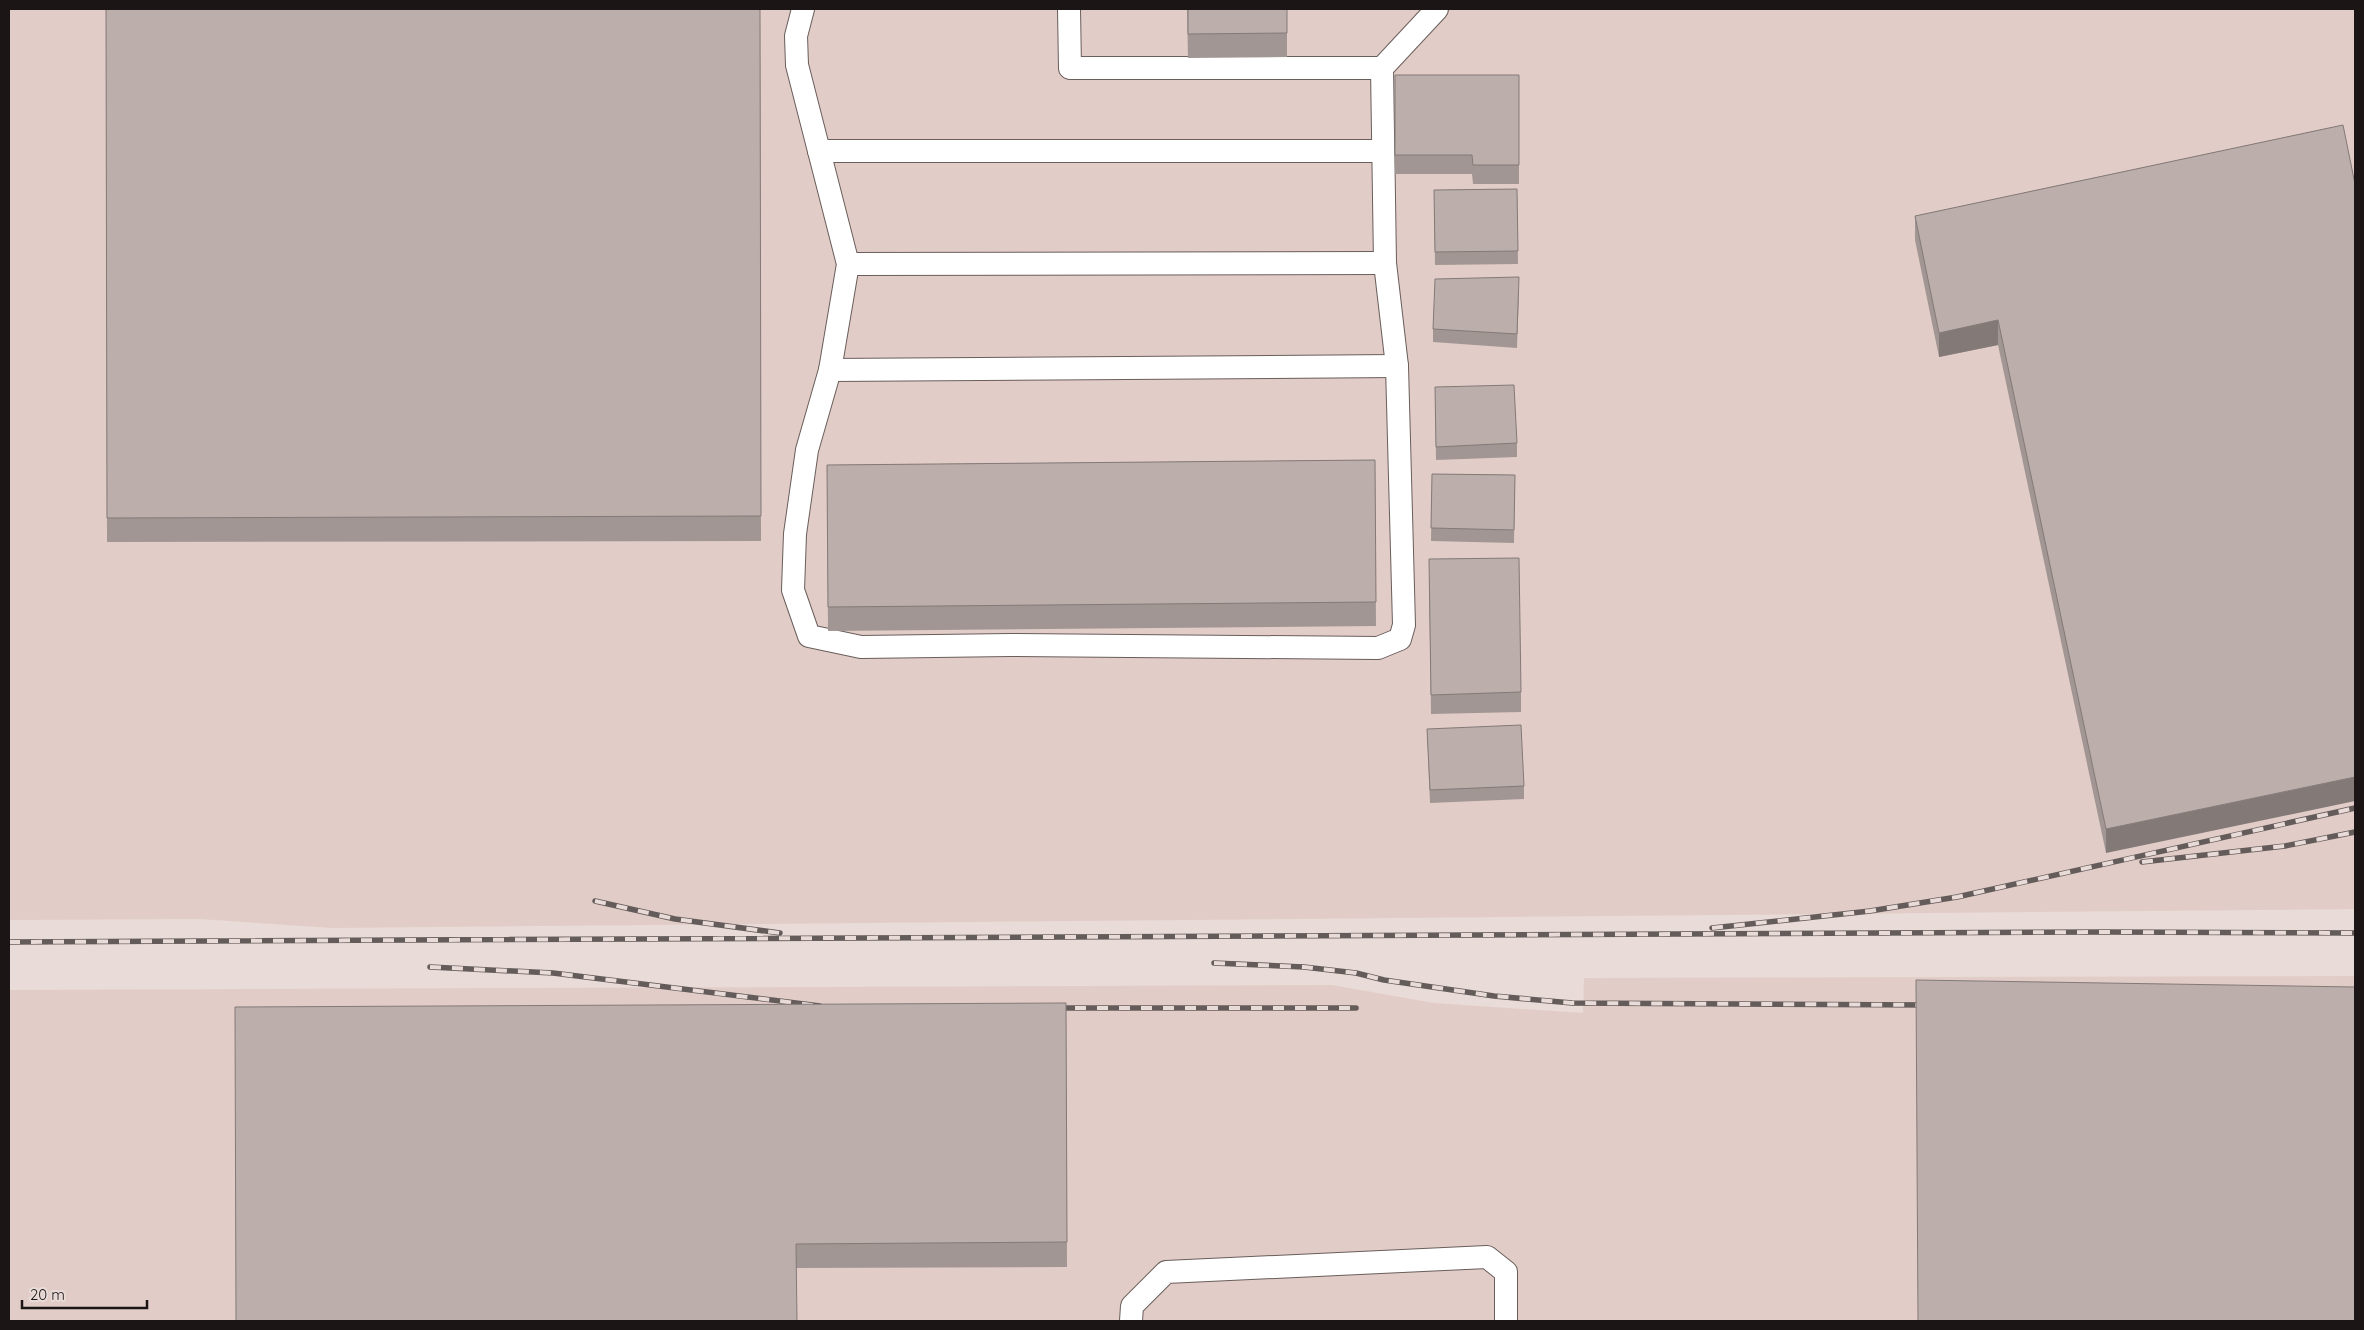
<svg xmlns="http://www.w3.org/2000/svg" width="2364" height="1330" font-family="Quicksand,sans-serif">
<style>
.built{fill:#e2ccc7}
.lines{fill:none;stroke-linecap:round;stroke-linejoin:round}
.lane-casing{stroke:#695e5b;stroke-width:24}
.lane{stroke:#fff;stroke-width:22}
.rail-casing{stroke:#645c5a;stroke-width:5.5}
.rail{stroke:#e8dbd8;stroke-width:4;stroke-dasharray:11;stroke-linecap:butt}
.wall{fill:#a19693}
.shaded-wall{fill:#837a78}
.building{fill:#bbaeab;stroke:#837a78}
</style>
<rect width="100%" height="100%" fill="#e8dbd8"/>
<g class="built">
<path d="M9,9H2355V909L332,928L199,919L9,920Z"/>
<path d="M2355,976V1321H9V990L1332,985L1434,1003L1583,1013L1584,978Z"/>
</g>
<g class="lines">
<g class="lane-casing">
<g id="lane">
<path d="M803,9L796,36L797,65L848,264L830,370L807,450L795,534L793,590L809,636L861,647L1010,645L1378,648L1400,639L1404,625L1397,366L1385,263L1382,68L1437,9"/>
<path d="M1069,9L1070,68H1382"/>
<path d="M819,151H1382"/>
<path d="M848,264L1385,263"/>
<path d="M830,370L1397,366"/>
<path d="M1131,1321L1132,1306L1166,1272L1487,1257L1506,1272V1321"/>
</g>
</g>
<use href="#lane" class="lane"/>
<g class="rail-casing">
<g id="rail">
<path d="M2142,862L2285,846L2355,832"/>
<path d="M595,901L675,919L780,933"/>
<path d="M1712,928L1870,911L1957,897L2355,808"/>
<path d="M9,942L2106,932L2355,933"/>
<path d="M1214,963L1304,967L1356,973L1384,980L1494,996L1572,1003L1931,1005"/>
<path d="M430,967L553,973L820,1006"/>
<path d="M1053,1008H1356"/>
</g>
</g>
<use href="#rail" class="rail"/>
</g>
<g class="wall">
<path d="M106,9H760L761,541L107,542Z"/>
<path d="M1187,9H1287V57L1188,58Z"/>
<path d="M1395,75H1519V184H1473L1472,174H1395Z"/>
<path d="M2343,125L2106,853L1998,345L1939,357L1915,240V216Z"/>
<path d="M1517,189L1518,264L1435,265L1434,190Z"/>
<path d="M1519,291L1517,348L1433,342V329Z"/>
<path d="M1435,387L1517,443V457L1436,460Z"/>
<path d="M1375,460L1376,626L828,631L827,465Z"/>
<path d="M1432,474L1515,475L1514,543L1431,541Z"/>
<path d="M1429,578L1521,692V712L1431,714Z"/>
<path d="M1427,729L1524,786V799L1430,803Z"/>
<path d="M1066,1003L1067,1267L797,1268L236,1321Z"/>
</g>
<g class="shaded-wall">
<path d="M1998,320V345L1939,357V333Z"/>
<path d="M2355,777V801L2106,853V829Z"/>
</g>
<g class="building">
<path d="M106,9H760L761,516L107,518Z"/>
<path d="M1188,9H1287V33L1188,34Z"/>
<path d="M1395,75H1519V165H1473L1472,155H1395Z"/>
<path d="M2343,125L2355,184V777L2106,829L1998,320L1939,333L1915,216Z"/>
<path d="M1517,189L1518,251L1435,252L1434,190Z"/>
<path d="M1519,277L1517,334L1433,329L1435,279Z"/>
<path d="M1514,385L1517,443L1436,447L1435,387Z"/>
<path d="M1375,460L1376,602L828,607L827,465Z"/>
<path d="M1432,474L1515,475L1514,530L1431,528Z"/>
<path d="M1519,558L1521,692L1431,695L1429,559Z"/>
<path d="M1521,725L1524,786L1430,790L1427,729Z"/>
<path d="M1916,980L2355,987V1321H1918Z"/>
<path d="M1066,1003L1067,1242L796,1244L797,1321H236L235,1007Z"/>
</g>
<rect width="2364" height="1330" fill="none" stroke="#1b1615" stroke-width="20"/>
<path d="M22 1300v8h125v-8" fill="none" stroke="#1b1615" stroke-width="2.5"/>
<text x="30" y="1300" font-size="15" fill="#1b1615" stroke="#e8dbd8" stroke-width="4" paint-order="stroke">20 m</text>
</svg>
